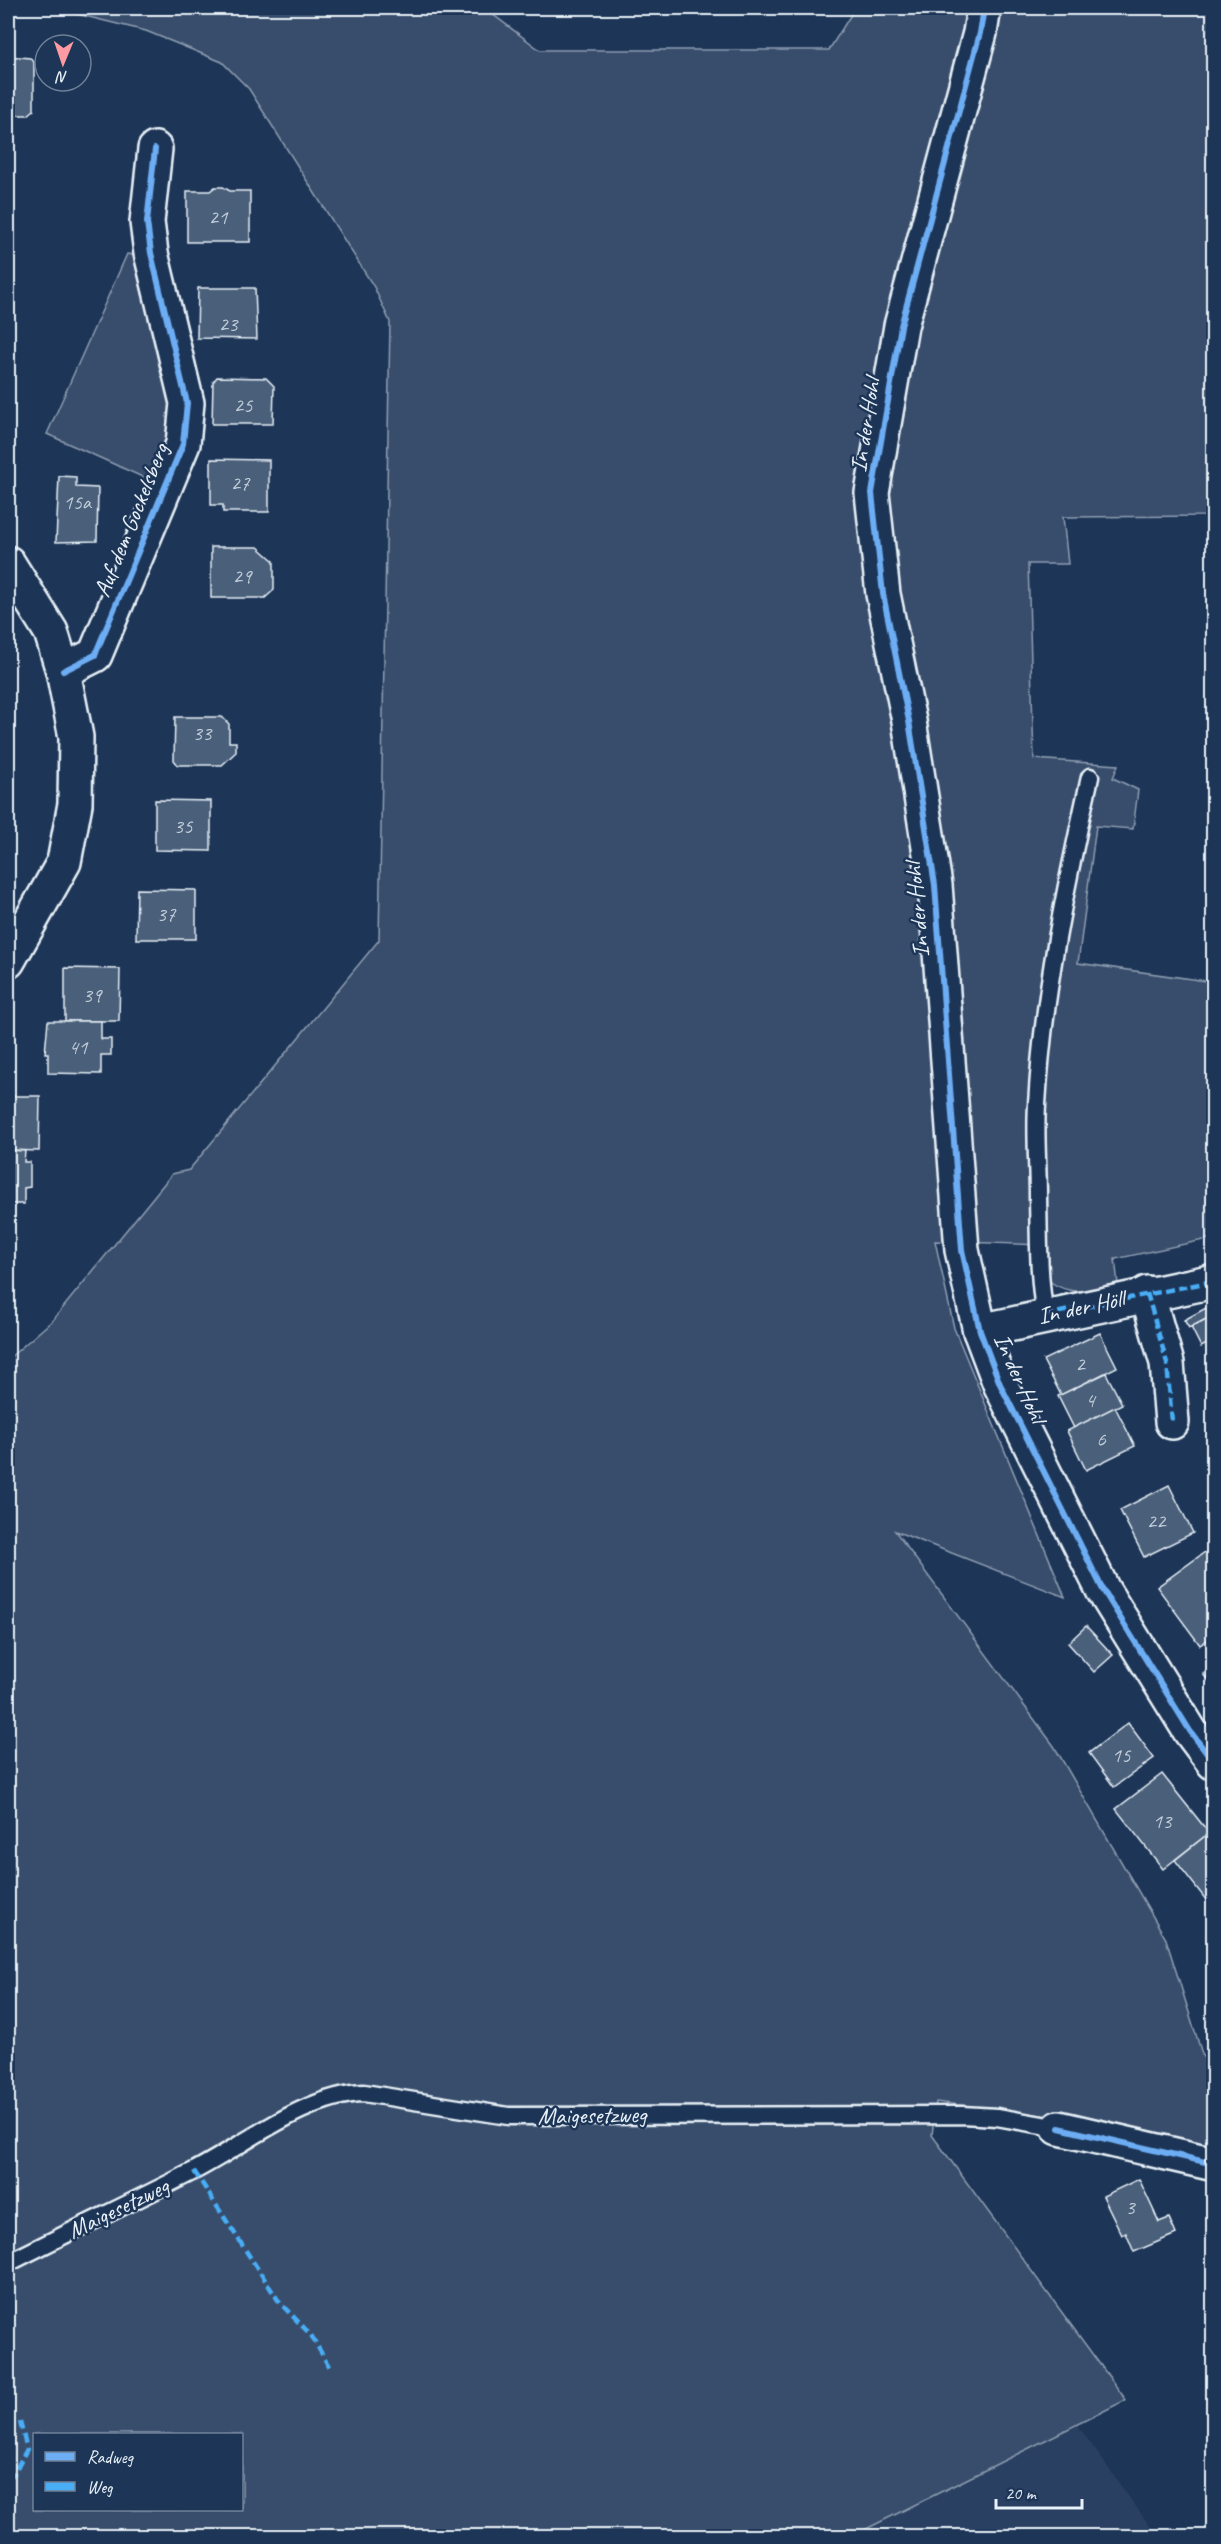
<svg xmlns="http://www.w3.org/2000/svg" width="1221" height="2544" font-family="Caveat,sans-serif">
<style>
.built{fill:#2a4162}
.green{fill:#374d6c;stroke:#909fb2;stroke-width:1.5;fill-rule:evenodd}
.building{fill:#495e7a;stroke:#e8f1f8;stroke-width:1.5}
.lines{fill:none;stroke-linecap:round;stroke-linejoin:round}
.lane-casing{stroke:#e8f1f8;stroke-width:21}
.street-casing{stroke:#e8f1f8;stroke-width:38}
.secondary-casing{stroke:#e8f1f8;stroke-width:38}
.lane{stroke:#1d3557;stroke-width:16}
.street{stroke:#1d3557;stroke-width:33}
.secondary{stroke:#1d3557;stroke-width:33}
.quiet{stroke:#49aef6;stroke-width:4.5;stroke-dasharray:9 4.5;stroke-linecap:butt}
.cycleway-casing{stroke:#1d3557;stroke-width:10}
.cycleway{stroke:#6dadf4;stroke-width:6}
.labels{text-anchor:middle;stroke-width:5;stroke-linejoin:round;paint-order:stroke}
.number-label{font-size:21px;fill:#c0ccd8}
.street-label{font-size:24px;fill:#e8f1f8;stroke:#1d3557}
</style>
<rect width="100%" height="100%" fill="#1d3557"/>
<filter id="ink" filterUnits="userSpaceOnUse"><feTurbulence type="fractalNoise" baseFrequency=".0167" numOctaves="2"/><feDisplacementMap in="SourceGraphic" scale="12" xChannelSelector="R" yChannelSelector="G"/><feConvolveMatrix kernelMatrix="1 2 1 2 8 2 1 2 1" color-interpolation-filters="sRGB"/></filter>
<g filter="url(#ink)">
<path class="built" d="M1076,2423L1157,2536H852Z"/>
<g class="green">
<path d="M52,8H484L540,50H829L855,8H1213V516L1063,517L1068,564H1028L1034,759L1118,765L1113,778L1138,790L1133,829L1096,826L1078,963L1213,982V1238L1115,1259L1118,1284C1092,1290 1073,1298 1049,1281L1042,1245L935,1241L954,1328L1065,1597L895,1531L1054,1746L1166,1939L1203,2057L1213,2072V2154L1050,2116L936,2102L932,2135L1126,2400L852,2536H8V1359L53,1320L172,1174L189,1170L379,940L390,322L374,287L249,89L222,62L146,31ZM34,2434H242V2510H34Z"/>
<path d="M127,254L138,256L161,375L172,380L178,402L158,484L47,434Z"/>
</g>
<g class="building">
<path d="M8,56L30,58L34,62V110L28,115H8Z"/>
<rect x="8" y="137" width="1" height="52"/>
<path d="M215,187H223L230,191H250V242H187V191H210Z"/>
<path d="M198,288H255L257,339L197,338Z"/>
<path d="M217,377L266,378L274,386L273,424H212L213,382Z"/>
<path d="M211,459L269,460V512H223V505H211Z"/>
<path d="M59,476L76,477V487L98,488L97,541L56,542Z"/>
<path d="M211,547H258L274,561V590L265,598H211Z"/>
<path d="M175,717H222L229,724V742H236V752L222,765H178L174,760Z"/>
<path d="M155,800L211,801V851L155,850Z"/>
<path d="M137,889L196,890V939H136Z"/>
<path d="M65,968L120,969L119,1021H65Z"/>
<path d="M48,1021H101V1039H111V1055H101V1074L48,1073V1053H45Z"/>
<path d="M8,1096H40L39,1151L8,1150Z"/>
<path d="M8,1150L25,1151L24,1162H30V1187L24,1188V1204H8Z"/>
<path d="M1206,1308L1210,1317L1189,1328L1184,1320Z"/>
<path d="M1214,1315V1357L1207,1344L1201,1347L1191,1327Z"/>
<path d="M1100,1333L1117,1367L1061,1395L1043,1360Z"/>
<path d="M1106,1373L1122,1404L1074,1428L1058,1396Z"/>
<path d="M1115,1407L1135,1446L1086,1470L1067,1431Z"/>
<path d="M1169,1485L1193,1533L1144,1557L1120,1510Z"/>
<path d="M1205,1552L1214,1563V1635L1200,1645L1157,1587Z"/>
<path d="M1086,1626L1113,1655L1094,1672L1068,1643Z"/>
<path d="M1214,1665V1688L1203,1674Z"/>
<path d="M1128,1723L1154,1758L1114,1787L1089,1753Z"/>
<path d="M1162,1774L1209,1833L1163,1869L1116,1809Z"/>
<path d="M1214,1829V1902L1210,1905L1175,1860Z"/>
<path d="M1139,2179L1159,2222L1169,2218L1176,2234L1134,2252L1126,2233L1122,2235L1103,2196Z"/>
</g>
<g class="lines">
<g class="lane-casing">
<g id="lane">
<path d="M1045,1315C1038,1276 1039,1236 1038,1197C1038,1166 1035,1136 1037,1105C1043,994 1066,885 1090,777"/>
<path d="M8,2263C69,2232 131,2203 192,2172C243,2146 307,2094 364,2093L508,2116L962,2115L997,2117L1059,2128"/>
</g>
</g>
<g class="street-casing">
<g id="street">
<path d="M8,563L51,632L63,671L76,737L75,804L64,862L8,961"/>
<path d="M63,671L95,655L183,444L187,403L151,253L147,222L155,149"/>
<path d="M1147,1293L1167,1363L1172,1422"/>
<path d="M980,1331L1214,1281"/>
<path d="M1059,2128L1214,2164"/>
</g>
</g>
<g class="secondary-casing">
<path id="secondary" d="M984,8L980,33L901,326L872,493L883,594L909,721L935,885L962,1250L980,1331L1000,1384L1103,1590L1190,1731L1214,1763"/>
</g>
<use href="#lane" class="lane"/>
<use href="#street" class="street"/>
<use href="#secondary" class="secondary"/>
<g class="quiet">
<path d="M1147,1293L1167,1363L1172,1422"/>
<path d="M1045,1315L1214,1281"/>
<path d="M194,2171L280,2303L311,2335L331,2370"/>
<path d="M8,2477L13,2475L27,2449L20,2422"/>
</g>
<g class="cycleway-casing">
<g id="cycleway">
<path d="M984,8L980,33L901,326L872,493L883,594L909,721L935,885L962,1250L980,1331L1000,1384L1103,1590L1190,1731L1214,1763"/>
<path d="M63,671L95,655L183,444L187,403L151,253L147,222L155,149"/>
<path d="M1059,2128L1214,2164"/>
</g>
</g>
<use href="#cycleway" class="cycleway"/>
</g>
</g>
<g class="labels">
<g class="number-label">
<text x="218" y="224">21</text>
<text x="228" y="331">23</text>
<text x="243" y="412">25</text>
<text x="240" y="490">27</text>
<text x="77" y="509">15a</text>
<text x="242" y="583">29</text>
<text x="202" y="740">33</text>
<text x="183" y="833">35</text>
<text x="166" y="921">37</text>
<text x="92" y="1002">39</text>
<text x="78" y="1054">41</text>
<text x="1080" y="1371">2</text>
<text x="1090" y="1407">4</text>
<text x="1101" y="1446">6</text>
<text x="1156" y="1528">22</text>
<text x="1121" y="1762">15</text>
<text x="1162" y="1828">13</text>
<text x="1130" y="2214">3</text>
</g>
<g class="street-label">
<text transform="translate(865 425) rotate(-81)" y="8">In der Hohl</text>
<text transform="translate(131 520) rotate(-68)" y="8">Auf dem Gockelsberg</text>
<text transform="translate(917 910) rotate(-95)" y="8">In der Hohl</text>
<text transform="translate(1081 1307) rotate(-12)" y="8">In der Höll</text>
<text transform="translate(1020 1378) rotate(66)" y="8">In der Hohl</text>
<text transform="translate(592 2115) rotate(-1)" y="8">Maigesetzweg</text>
<text transform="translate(118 2208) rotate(-26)" y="8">Maigesetzweg</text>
</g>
</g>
<rect width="1221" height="2544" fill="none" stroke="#1d3557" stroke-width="30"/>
<rect x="15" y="15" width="1191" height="2514" fill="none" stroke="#e8f1f8" stroke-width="2" filter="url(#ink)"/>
<rect x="33" y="2433" width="210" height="78" fill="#1d3557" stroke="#6e8097" stroke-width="1.5"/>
<rect x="45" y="2452" width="30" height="9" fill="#6dadf4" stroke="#6e8097" stroke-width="1.5"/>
<text x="87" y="2463" font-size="18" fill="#e8f1f8">Radweg</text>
<rect x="45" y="2482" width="30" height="9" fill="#49aef6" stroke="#6e8097" stroke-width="1.5"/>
<text x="87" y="2493" font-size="18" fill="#e8f1f8">Weg</text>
<g transform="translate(63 63) rotate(182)"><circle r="28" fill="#1d3557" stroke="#6e8097" stroke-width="1.5"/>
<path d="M0-4.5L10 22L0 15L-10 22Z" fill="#ff9aa2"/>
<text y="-9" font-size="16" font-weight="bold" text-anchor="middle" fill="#e8f1f8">N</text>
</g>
<path d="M996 2499v9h86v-9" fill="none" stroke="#e8f1f8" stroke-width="3"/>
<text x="1005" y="2499" font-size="18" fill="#e8f1f8" stroke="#1d3557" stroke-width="4.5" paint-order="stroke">20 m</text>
</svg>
